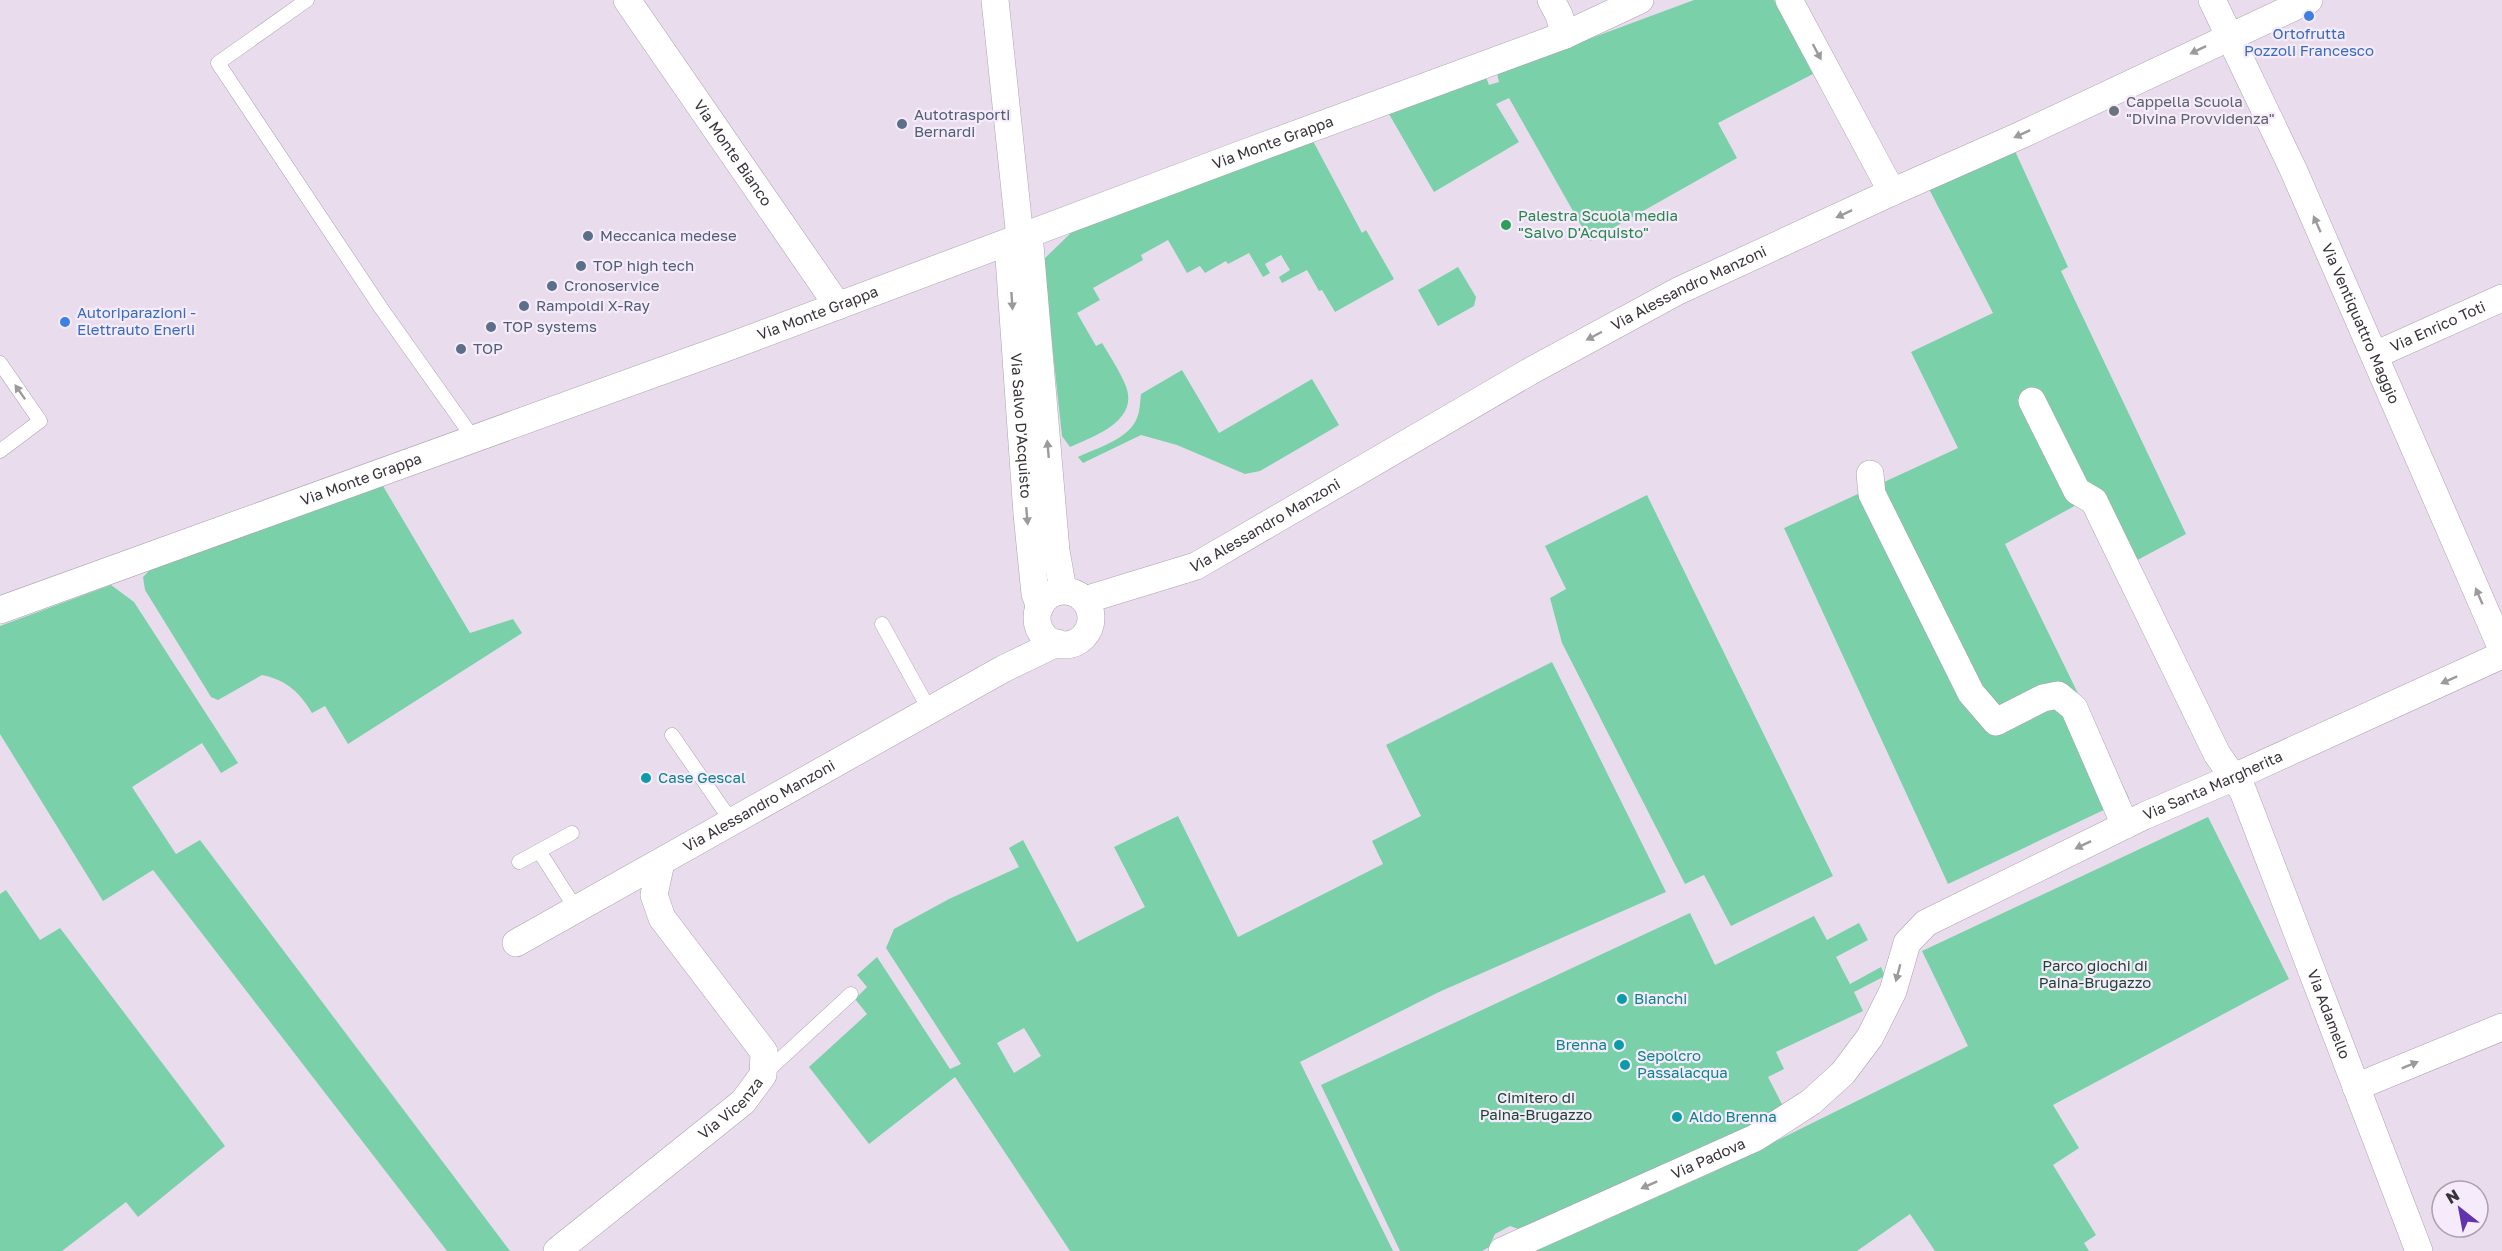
<svg xmlns="http://www.w3.org/2000/svg" width="2502" height="1251" font-family="'Golos Text',sans-serif">
<style>
.green{fill:#7ad0a8;fill-rule:evenodd}
.lines{fill:none;stroke-linecap:round;stroke-linejoin:round}
.lane-casing{stroke:#ada2b1;stroke-width:15}
.street-casing{stroke:#ada2b1;stroke-width:28}
.lane{stroke:#fff;stroke-width:14}
.street{stroke:#fff;stroke-width:27}
.oneway{fill:#9c9a9c}
.shop-dot{fill:#3f7fe0;stroke:#f6ebfa;stroke-width:2}
.worship-dot{fill:#6b7280;stroke:#f6ebfa;stroke-width:2}
.service-dot{fill:#5c6f8a;stroke:#f6ebfa;stroke-width:2}
.leisure-dot{fill:#2e9e5b;stroke:#f6ebfa;stroke-width:2}
.culture-dot{fill:#0f9aa8;stroke:#f6ebfa;stroke-width:2}
.labels{text-anchor:middle;stroke-width:4.5;stroke-linejoin:round;paint-order:stroke}
.shop-label{font-size:15px;fill:#366cbe;stroke:#f6ebfa}
.worship-label{font-size:15px;fill:#5b616d;stroke:#f6ebfa;text-anchor:start}
.service-label{font-size:15px;fill:#4e5e75;stroke:#f6ebfa;text-anchor:start}
.street-label{font-size:15px;fill:#39343a;stroke:#f6ebfa}
.leisure-label{font-size:15px;fill:#27864d;stroke:#f6ebfa;text-anchor:start}
.culture-label{font-size:15px;fill:#0d838f;stroke:#f6ebfa;text-anchor:start}
.park-label{font-size:15px;fill:#1a4533;stroke:#f6ebfa}
</style>
<rect width="100%" height="100%" fill="#e9dded"/>
<g class="green">
<path d="M1694,0H1774L1813,74L1718,123L1737,158L1590,241L1509,98L1496,104L1519,142L1434,192L1389,114L1486,77L1489,85L1499,82L1497,73Z"/>
<path d="M1313,141L1362,233L1366,230L1394,279L1335,312L1322,290L1319,291L1307,270L1282,283L1279,277L1290,270L1281,255L1265,264L1270,273L1263,277L1249,253L1228,264L1226,261L1205,273L1200,266L1187,273L1168,240L1141,255L1143,260L1093,288L1100,300L1077,313L1096,346L1102,343C1110,356 1119,370 1125,384C1141,420 1095,436 1070,447L1062,436L1043,260L1074,230Z"/>
<path d="M2015,151L2068,267L2061,271L2186,534L2130,564L2080,503L2005,544L2129,798L1948,884L1784,528L1958,448L1911,352L1993,313L1929,189Z"/>
<path d="M1458,267L1476,297L1474,306L1438,326L1418,290Z"/>
<path d="M1182,370L1219,433L1312,379L1339,425L1260,471L1245,474L1177,445L1141,435L1083,463L1078,457C1097,448 1129,439 1137,418C1140,411 1140,402 1141,394Z"/>
<path d="M383,486L470,633L513,619L522,633L348,744L325,706L312,713C300,693 287,680 262,675L218,700L211,697L145,590L143,577L151,569Z"/>
<path d="M1647,495L1833,876L1731,926L1704,875L1685,884L1562,643L1550,598L1566,589L1545,546Z"/>
<path d="M111,585L134,602L238,763L221,773L202,743L132,787L176,854L200,840L510,1251H447L153,870L103,901L0,734V626Z"/>
<path d="M1552,662L1666,892L1439,992L1300,1062L1393,1251H1070L955,1077L869,1144L809,1067L867,1014L855,999L867,987L857,975L877,957L950,1069L961,1064L886,948L894,929L949,899L1019,867L1009,848L1023,840L1077,942L1145,907L1114,847L1178,816L1238,937L1383,864L1372,841L1421,816L1386,745ZM1024,1028L1041,1056L1014,1073L997,1043Z"/>
<path d="M2208,817L2289,979L2053,1105L2079,1148L2053,1165L2096,1235L2084,1243L2089,1251H1935L1910,1214L1857,1251H1535L1711,1173L1968,1046L1922,951Z"/>
<path d="M6,890L40,940L60,928L225,1146L138,1217L126,1202L62,1251H0V894Z"/>
<path d="M1690,913L1715,965L1814,916L1827,940L1859,923L1868,940L1836,957L1850,984L1881,967L1885,976L1854,992L1863,1011L1776,1052L1784,1069L1768,1077L1785,1110L1527,1232L1510,1226L1495,1234L1489,1247L1482,1251H1400L1321,1085Z"/>
</g>
<g class="lines">
<g class="lane-casing">
<g id="lane">
<path d="M307,0L218,63L381,308L474,439"/>
<path d="M0,363L40,421L0,451"/>
<path d="M882,624L930,711"/>
<path d="M672,735L732,822"/>
<path d="M539,851L576,909"/>
<path d="M519,862L572,833"/>
<path d="M764,1074L851,994"/>
</g>
</g>
<g class="street-casing">
<g id="street">
<path id="s1" d="M627,0L838,306"/>
<path d="M995,0L1020,238"/>
<path d="M1551,0L1559,15L1565,35"/>
<path d="M1789,0L1892,192"/>
<path id="s2" d="M2212,0L2293,169L2502,649"/>
<path d="M1029,234L1056,551L1063,590"/>
<path id="s3" d="M1008,243L1027,514L1035,594L1040,607"/>
<path id="s4" d="M2375,355L2502,298"/>
<path id="s5" d="M2032,401L2077,491L2094,501L2217,754L2243,791L2419,1251"/>
<path d="M1870,474L1872,494L1971,693L1996,722L2043,698L2058,695L2074,708L2125,825"/>
<circle cx="1064" cy="618" r="27"/>
<path id="s6" d="M1085,600L1196,566L1529,372L1678,291L1892,192L2021,135L2309,0"/>
<path id="s7" d="M0,610L728,347L1242,154L1565,35L1640,0"/>
<path id="s8" d="M516,943L1003,669L1057,643"/>
<path d="M2356,1087L2502,1027"/>
<path id="s9" d="M557,1251L743,1102L763,1075L764,1052L662,918L654,895L661,862"/>
<path id="s10" d="M1502,1251L1755,1138L1811,1102L1843,1073L1870,1037L1893,991L1907,943L1926,923L2144,816L2232,778L2502,655"/>
</g>
</g>
<use href="#lane" class="lane"/>
<use href="#street" class="street"/>
</g>
<defs><path id="oneway-solid" d="M-6-.8H1V-3.2L6.5 0L1 3.2V.8H-6Z" transform="scale(1.5)"/></defs>
<g class="oneway">
<use href="#oneway-solid" transform="translate(2198 50) rotate(154)"/>
<use href="#oneway-solid" transform="translate(1817 52) rotate(62)"/>
<use href="#oneway-solid" transform="translate(2022 134) rotate(155)"/>
<use href="#oneway-solid" transform="translate(1844 214) rotate(155)"/>
<use href="#oneway-solid" transform="translate(2317 224) rotate(-114)"/>
<use href="#oneway-solid" transform="translate(1012 301) rotate(86)"/>
<use href="#oneway-solid" transform="translate(1594 336) rotate(152)"/>
<use href="#oneway-solid" transform="translate(20 392) rotate(-125)"/>
<use href="#oneway-solid" transform="translate(1048 449) rotate(-95)"/>
<use href="#oneway-solid" transform="translate(1027 516) rotate(85)"/>
<use href="#oneway-solid" transform="translate(2479 596) rotate(-113)"/>
<use href="#oneway-solid" transform="translate(2449 680) rotate(156)"/>
<use href="#oneway-solid" transform="translate(2083 845) rotate(154)"/>
<use href="#oneway-solid" transform="translate(1898 973) rotate(105)"/>
<use href="#oneway-solid" transform="translate(2410 1065) rotate(-22)"/>
<use href="#oneway-solid" transform="translate(1649 1185) rotate(156)"/>
</g>
<g class="shop-dot">
<circle cx="2309" cy="16" r="6"/>
<circle cx="65" cy="322" r="6"/>
</g>
<circle class="worship-dot" cx="2114" cy="111" r="6"/>
<g class="service-dot">
<circle cx="902" cy="124" r="6"/>
<circle cx="588" cy="236" r="6"/>
<circle cx="581" cy="266" r="6"/>
<circle cx="552" cy="286" r="6"/>
<circle cx="524" cy="306" r="6"/>
<circle cx="491" cy="327" r="6"/>
<circle cx="461" cy="349" r="6"/>
</g>
<circle class="leisure-dot" cx="1506" cy="225" r="6"/>
<g class="culture-dot">
<circle cx="646" cy="778" r="6"/>
<circle cx="1622" cy="999" r="6"/>
<circle cx="1619" cy="1045" r="6"/>
<circle cx="1625" cy="1065" r="6"/>
<circle cx="1677" cy="1117" r="6"/>
</g>
<g class="labels">
<g class="shop-label">
<text x="2309" y="39">Ortofrutta<tspan x="2309" dy="17">Pozzoli Francesco</tspan></text>
<text x="77" y="318" text-anchor="start">Autoriparazioni -<tspan x="77" dy="17">Elettrauto Enerli</tspan></text>
</g>
<g class="worship-label">
<text x="2126" y="107">Cappella Scuola<tspan x="2126" dy="17">"Divina Provvidenza"</tspan></text>
</g>
<g class="service-label">
<text x="914" y="120">Autotrasporti<tspan x="914" dy="17">Bernardi</tspan></text>
<text x="600" y="241">Meccanica medese</text>
<text x="593" y="271">TOP high tech</text>
<text x="564" y="291">Cronoservice</text>
<text x="536" y="311">Rampoldi X-Ray</text>
<text x="503" y="332">TOP systems</text>
<text x="473" y="354">TOP</text>
</g>
<g class="street-label">
<text dy="5" stroke="none"><textPath href="#s7" startOffset="1356">Via Monte Grappa</textPath></text>
<text dy="5" stroke="none"><textPath href="#s1" startOffset="186">Via Monte Bianco</textPath></text>
<text dy="5" stroke="none"><textPath href="#s6" startOffset="682">Via Alessandro Manzoni</textPath></text>
<text dy="5" stroke="none"><textPath href="#s7" startOffset="870">Via Monte Grappa</textPath></text>
<text dy="5" stroke="none"><textPath href="#s2" startOffset="356">Via Ventiquattro Maggio</textPath></text>
<text dy="5" stroke="none"><textPath href="#s4" startOffset="69">Via Enrico Toti</textPath></text>
<text dy="5" stroke="none"><textPath href="#s3" startOffset="183">Via Salvo D'Acquisto</textPath></text>
<text dy="5" stroke="none"><textPath href="#s7" startOffset="384">Via Monte Grappa</textPath></text>
<text dy="5" stroke="none"><textPath href="#s6" startOffset="196">Via Alessandro Manzoni</textPath></text>
<text dy="5" stroke="none"><textPath href="#s10" startOffset="879">Via Santa Margherita</textPath></text>
<text dy="5" stroke="none"><textPath href="#s8" startOffset="279">Via Alessandro Manzoni</textPath></text>
<text dy="5" stroke="none"><textPath href="#s5" startOffset="686">Via Adamello</textPath></text>
<text dy="5" stroke="none"><textPath href="#s9" startOffset="225">Via Vicenza</textPath></text>
<text dy="5" stroke="none"><textPath href="#s10" startOffset="226">Via Padova</textPath></text>
</g>
<g class="leisure-label">
<text x="1518" y="221">Palestra Scuola media<tspan x="1518" dy="17">"Salvo D'Acquisto"</tspan></text>
</g>
<g class="culture-label">
<text x="658" y="783">Case Gescal</text>
<text x="1634" y="1004">Bianchi</text>
<text x="1607" y="1050" text-anchor="end">Brenna</text>
<text x="1637" y="1061">Sepolcro<tspan x="1637" dy="17">Passalacqua</tspan></text>
<text x="1689" y="1122">Aldo Brenna</text>
</g>
<g class="park-label">
<text x="2095" y="971">Parco giochi di<tspan x="2095" dy="17">Paina-Brugazzo</tspan></text>
<text x="1536" y="1103">Cimitero di<tspan x="1536" dy="17">Paina-Brugazzo</tspan></text>
</g>
</g>
<g transform="translate(2460 1209) rotate(329)"><circle r="28" fill="#f6ebfa" stroke="#aaa2ad" stroke-width="1.5"/>
<path d="M0-4.5L10 22L0 15L-10 22Z" fill="#6234ac"/>
<text y="-9" font-size="16" font-weight="bold" text-anchor="middle" fill="#39343a">N</text>
</g>
</svg>
